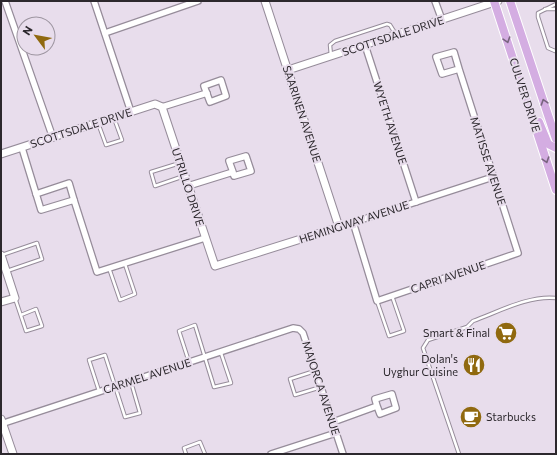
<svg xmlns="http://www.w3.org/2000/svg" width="557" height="455" font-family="Commissioner,sans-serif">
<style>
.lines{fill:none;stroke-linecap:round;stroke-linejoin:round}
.service-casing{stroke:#968c9a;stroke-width:4.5}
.minor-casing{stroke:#968c9a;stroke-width:8}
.tertiary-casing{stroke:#968c9a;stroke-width:9}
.primary-casing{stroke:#fff;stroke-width:10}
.service{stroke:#fff;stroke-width:2.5}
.minor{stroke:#fff;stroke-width:5.5}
.tertiary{stroke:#fff;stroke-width:7}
.primary{stroke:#d4ade2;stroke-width:8}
.oneway{stroke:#78647e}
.labels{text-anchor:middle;stroke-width:4;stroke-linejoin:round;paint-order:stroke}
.street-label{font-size:11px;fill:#2c282d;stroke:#e8ddec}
.poi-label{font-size:11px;fill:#2c282d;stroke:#e8ddec;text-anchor:end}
</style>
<rect width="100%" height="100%" fill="#e8ddec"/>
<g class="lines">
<g class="service-casing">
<g id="service">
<path d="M545,9H556"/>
<path d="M555,51L548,48L538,17V13L556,4"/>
<path d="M331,56L330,45L335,41L387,24L390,25L395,33"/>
<path d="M98,123L106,145L122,140L114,118"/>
<path d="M180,163L151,172L155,186L184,176"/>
<path d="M2,255L37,243L42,259L7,271"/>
<path d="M109,268L120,300L135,294L125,264"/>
<path d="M15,298L26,331L42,326L36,309L21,315"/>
<path d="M377,301L389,336L404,331L392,296"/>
<path d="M189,362L179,331L195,325L214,387L231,383L221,353"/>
<path d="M315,371L290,379L295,395L321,387"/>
<path d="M99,391L89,360L105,355L125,417L140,413L131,382"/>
<path d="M186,454L184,448L200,442L205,454"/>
<path d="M459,454L423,348L428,340L467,327L473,321C498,312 529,295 556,298"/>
</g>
</g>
<g class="minor-casing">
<g id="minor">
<path d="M5,1L53,138"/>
<path d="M94,1L131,112"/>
<path d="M435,1L442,20"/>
<path d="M105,33L198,1"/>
<path d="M365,45L416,202"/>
<path d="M221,80L226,96L210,102L204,86Z"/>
<path d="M162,107L207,93"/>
<path d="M22,148L41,210L74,200L97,272L205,238"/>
<path d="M188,186L233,172L234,176L251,171L246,156L229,161L233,172"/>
<path d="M36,194L69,183L74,200"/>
<path d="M353,222L377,301L518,253L459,69L454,52L436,57L442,74L459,69"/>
<path d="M339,227L493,177"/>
<path d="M333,422L377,406L380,414L396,408L392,394L375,399L377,406"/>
<path d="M1,424L293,328L299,329L303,333L343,454"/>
<path d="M271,454L336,433"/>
</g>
</g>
<g class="tertiary-casing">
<g id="tertiary">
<path d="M288,70L498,1"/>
<path d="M1,154L155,104L162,107L215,266L339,227L265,1"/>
<path d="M1,255L15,298L1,302"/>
<path d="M1,419L13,454"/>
</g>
</g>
<g class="primary-casing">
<g id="primary">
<path d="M494,1L556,190"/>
<path d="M510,1L556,139"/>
<path d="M539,122L548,144L556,148"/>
</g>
</g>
<use href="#service" class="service"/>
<use href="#minor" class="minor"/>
<use href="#tertiary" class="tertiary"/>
<use href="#primary" class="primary"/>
</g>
<defs><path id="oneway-chevron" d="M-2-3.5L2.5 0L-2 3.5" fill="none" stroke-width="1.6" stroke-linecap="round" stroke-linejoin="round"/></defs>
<g class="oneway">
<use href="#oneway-chevron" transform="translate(507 40) rotate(72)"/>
<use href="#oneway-chevron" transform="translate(544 102) rotate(-108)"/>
<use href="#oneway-chevron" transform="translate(546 160) rotate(72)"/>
</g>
<defs>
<g id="supermarket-disc" transform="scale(1.15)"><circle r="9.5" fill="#90690f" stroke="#e8ddec"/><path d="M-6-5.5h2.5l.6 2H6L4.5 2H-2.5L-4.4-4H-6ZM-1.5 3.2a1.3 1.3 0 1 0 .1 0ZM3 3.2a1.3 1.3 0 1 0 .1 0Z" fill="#fff"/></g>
<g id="restaurant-disc" transform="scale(1.15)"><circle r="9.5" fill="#90690f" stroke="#e8ddec"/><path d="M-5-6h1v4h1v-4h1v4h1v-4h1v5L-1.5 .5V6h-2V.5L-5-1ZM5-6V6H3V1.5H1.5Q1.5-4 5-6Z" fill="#fff"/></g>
<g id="cafe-disc" transform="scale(1.15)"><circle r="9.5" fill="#90690f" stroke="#e8ddec"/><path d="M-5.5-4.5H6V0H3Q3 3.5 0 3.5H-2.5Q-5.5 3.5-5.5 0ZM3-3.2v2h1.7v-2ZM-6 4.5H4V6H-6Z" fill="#fff"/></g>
</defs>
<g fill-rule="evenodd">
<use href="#supermarket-disc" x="506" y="333"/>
<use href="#restaurant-disc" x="474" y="365"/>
<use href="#cafe-disc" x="471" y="417"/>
</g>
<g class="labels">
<g class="street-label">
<text transform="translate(393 36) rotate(-18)" y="4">SCOTTSDALE DRIVE</text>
<text transform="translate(525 95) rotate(72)" y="4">CULVER DRIVE</text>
<text transform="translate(302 114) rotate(72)" y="4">SAARINEN AVENUE</text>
<text transform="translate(390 123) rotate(72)" y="4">WYETH AVENUE</text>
<text transform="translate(81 128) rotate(-18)" y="4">SCOTTSDALE DRIVE</text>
<text transform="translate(488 161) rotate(72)" y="4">MATISSE AVENUE</text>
<text transform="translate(188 187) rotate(72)" y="4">UTRILLO DRIVE</text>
<text transform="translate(354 222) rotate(-18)" y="4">HEMINGWAY AVENUE</text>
<text transform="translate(448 277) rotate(-19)" y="4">CAPRI AVENUE</text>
<text transform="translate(147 376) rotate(-18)" y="4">CARMEL AVENUE</text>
<text transform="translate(321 388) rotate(72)" y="4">MAJORCA AVENUE</text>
</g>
<g class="poi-label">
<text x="490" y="337">Smart &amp; Final</text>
<text x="458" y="363">Dolan's<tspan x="458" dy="13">Uyghur Cuisine</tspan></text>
<text x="486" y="421" text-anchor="start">Starbucks</text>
</g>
</g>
<rect width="557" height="455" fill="none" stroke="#2c282d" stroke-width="4"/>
<g transform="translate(36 36) rotate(302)"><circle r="19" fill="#e8ddec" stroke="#9d95a0"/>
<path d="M0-3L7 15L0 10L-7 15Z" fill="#90690f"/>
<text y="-6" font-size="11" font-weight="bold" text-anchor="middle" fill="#2c282d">N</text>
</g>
</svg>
